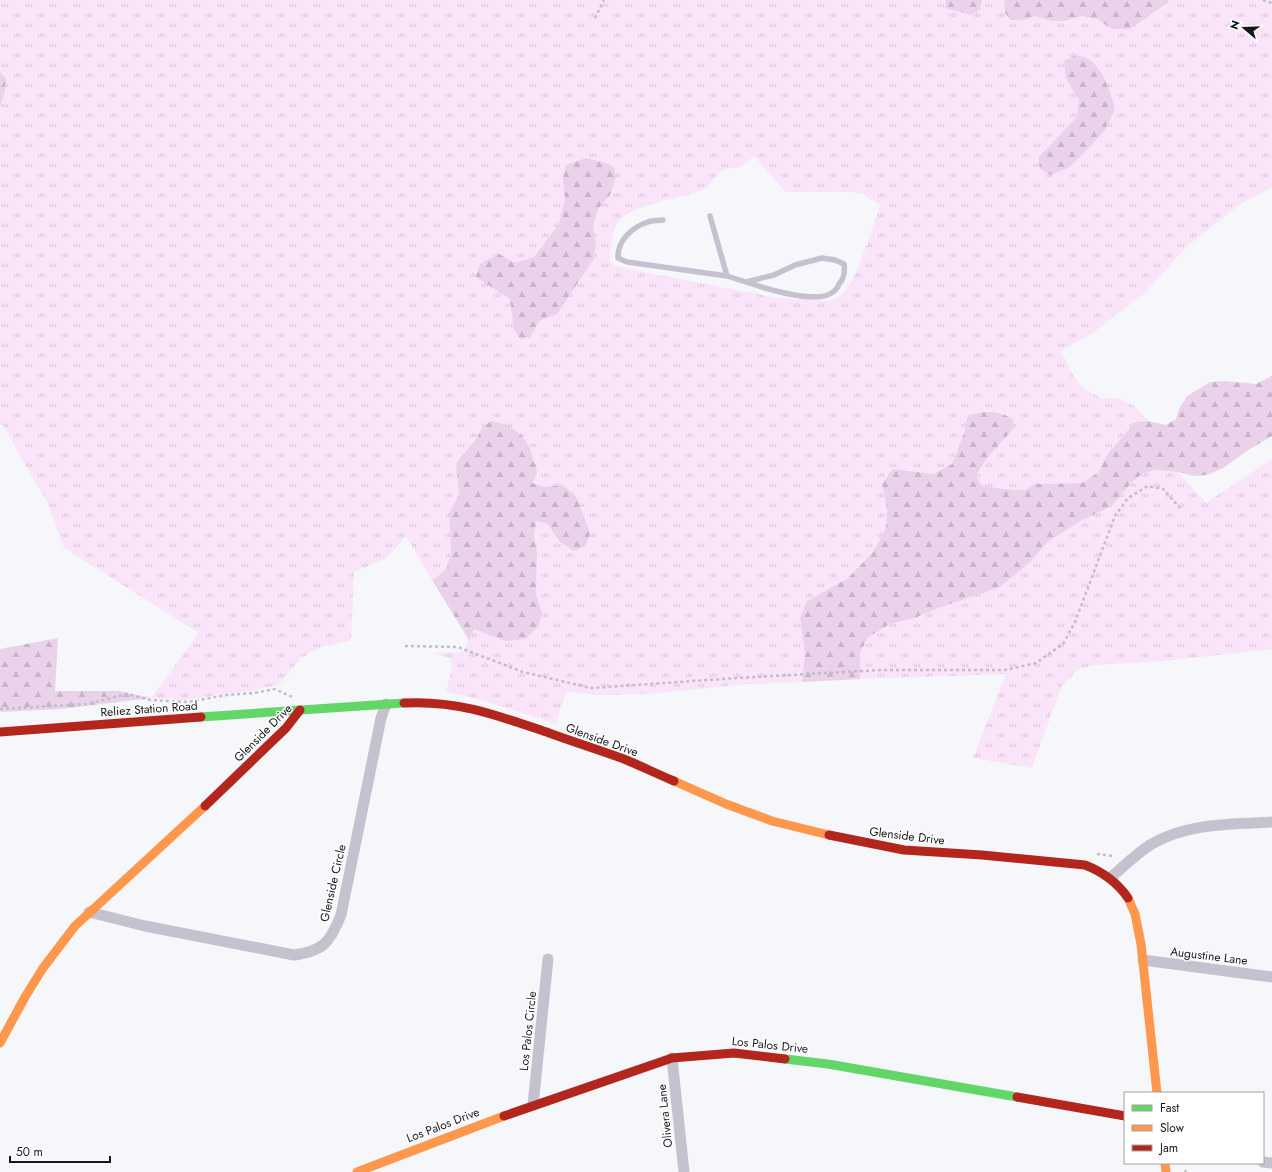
<svg xmlns="http://www.w3.org/2000/svg" width="1272" height="1172" font-family="Jost,sans-serif">
<style>
.grass{fill:url(#grass-tufts);fill-rule:evenodd}
.forest{fill:url(#forest-firs)}
.lines{fill:none;stroke-linecap:round;stroke-linejoin:round}
.path{stroke:#c0bec7;stroke-width:2.5;stroke-dasharray:3 3;stroke-linecap:butt}
.lane{stroke:#c6c1cf;stroke-width:5.5}
.street{stroke:#c6c1cf;stroke-width:11}
.fast{stroke:#63d668;stroke-width:9}
.slow{stroke:#ff974d;stroke-width:9}
.jam{stroke:#b3261e;stroke-width:9}
.labels{text-anchor:middle;stroke-width:3;stroke-linejoin:round;paint-order:stroke}
.street-label{font-size:12px;fill:#161719;stroke:#fff}
</style>
<defs>
<pattern id="grass-tufts" width="24" height="20" patternUnits="userSpaceOnUse"><rect width="24" height="20" fill="#f9e4f9"/><path d="M3 7l-1-3M5 7V3M7 7l1-3M15 17l-1-3M17 17v-4M19 17l1-3" fill="none" stroke="#d5c3d5"/></pattern>
<pattern id="forest-firs" width="22" height="20" patternUnits="userSpaceOnUse"><rect width="22" height="20" fill="#e9d2ea"/><path d="M5 1l3.5 6h-7zM16 11l3.5 6h-7z" fill="#c7b4c8"/></pattern>
</defs>
<rect width="100%" height="100%" fill="#f6f7fa"/>
<g class="grass">
<path d="M0,0H946L945,8L971,15L980,10L982,0H1004L1005,13L1024,20L1035,16L1050,21H1065L1082,16L1096,19L1113,29H1130L1168,4L1169,0H1272V187L1242,203L1187,246L1147,291L1094,332L1061,351L1074,377L1083,388L1101,398L1121,399L1134,406L1148,421L1135,422L1107,455L1098,473L1081,483L1035,484L1025,490L1003,489L981,485L976,475L988,457L1003,440V413L983,411L968,415L964,433L952,464L934,474L891,469L882,484L887,508L886,528L873,552L848,578L807,601L800,618L805,653L802,682L748,684L649,694L602,695L566,692L556,724L478,699L446,692L452,667L450,658L432,653L463,652L474,629L506,641L542,612L536,595L537,552L534,536L536,521L548,524L559,541L581,512L576,496L563,485L545,487L532,483L537,472L535,467L482,428L476,439L466,450L457,476L459,495L449,513L451,554L446,569L437,577L432,580L406,536L387,558L354,572L351,641L321,647L301,658L279,684L272,686L252,691L224,694L185,700L151,698L199,633L64,548L48,504L2,424L0,425V108C5,94 10,84 0,72ZM1066,79L1105,130L1087,150L1070,167L1039,157L1077,117L1079,100ZM754,156L785,192H850L863,194L880,205L868,242L853,279L843,294L830,301L778,298L633,270L615,266L610,260C610,248 612,235 617,224C627,204 682,199 702,190C710,187 714,176 722,171C728,168 736,169 742,166C747,163 751,159 754,156Z"/>
<path d="M1272,459V649L1164,661L1095,665L1078,669L1061,687L1032,768L973,758L1006,674L860,679V653L868,637L890,624L915,618L938,608L1029,563L1049,541L1080,521L1112,506L1132,482L1142,474L1154,470L1178,472L1206,503Z"/>
</g>
<g class="forest">
<path d="M946,0H982L980,10L971,15L945,8Z"/>
<path d="M1004,0H1169L1168,3L1130,29H1113L1096,19L1082,16L1065,21H1050L1035,16L1024,20H1011L1005,13Z"/>
<path d="M1076,55C1081,56 1087,58 1091,61C1105,73 1111,92 1115,109L1105,130L1087,150L1070,167L1051,175L1040,169L1039,157L1077,117L1079,100L1066,79L1064,61Z"/>
<path d="M0,72L6,78L5,92L0,108Z"/>
<path d="M586,158L602,162L614,167L616,177L610,195L598,209L593,225L596,244L593,260L557,314L539,321L530,338L520,339L514,329L510,299L476,277L480,264L499,254L515,263L534,257L559,224L565,199L563,178L566,165Z"/>
<path d="M1272,376V436L1250,449L1223,468L1207,475L1194,476L1178,472L1154,470L1142,474L1132,482L1112,506L1080,521L1049,541L1029,563L1000,587L938,608L915,618L890,624L868,637L860,653V679L802,682L805,653L800,618L807,601L848,578L873,552L886,528L887,508L882,484L892,469L934,474L952,464L964,433L968,415C986,410 997,410 1013,419L1014,428L988,457L976,475L981,485L1003,489L1025,490L1035,484L1081,483L1098,473L1107,455L1135,422L1148,421L1166,425L1176,419L1179,409L1187,396L1210,382L1225,381L1256,384Z"/>
<path d="M491,421C515,425 529,438 534,462C535,465 537,469 537,471C537,475 534,480 532,483L545,487L563,485L576,496L590,533L586,545L574,551L559,541L548,524L536,521L534,536L537,552L536,595L542,612L539,626L525,639L506,641L474,629L469,640L432,580L437,577L446,569L451,554L449,513L459,495L456,463L476,439L482,428Z"/>
<path d="M58,638L55,691H119L151,698L61,709L0,712V649Z"/>
</g>
<g class="lines">
<g class="path">
<path d="M1263,0L1272,3"/>
<path d="M595,18L604,0"/>
<path d="M405,646L458,647L523,672L591,688L737,678L881,670H1005L1036,663L1063,644L1075,622L1115,516L1128,498L1148,486L1163,489L1180,508"/>
<path d="M0,709L87,704L127,694L150,700L187,702L227,695L254,693L275,689L292,697"/>
<path d="M1097,854L1113,856"/>
<path d="M1185,1170L1186,1172"/>
</g>
<g class="lane">
<path d="M710,216L727,276L746,282L774,275L795,265L822,258L835,260L844,264C845,271 844,279 839,284C838,287 836,290 833,292C818,305 764,288 746,282"/>
<path d="M663,220C658,221 652,220 648,222C632,227 617,241 618,258L627,262L727,276"/>
</g>
<g class="street">
<path d="M1110,878C1123,867 1136,854 1150,845C1186,823 1231,824 1272,822"/>
<path d="M89,912L145,926L294,955C324,951 330,942 341,915L381,718L386,704"/>
<path d="M1143,960L1272,977"/>
<path d="M672,1058L684,1172"/>
<path d="M533,1105L548,959"/>
<path d="M1263,1162L1272,1163"/>
</g>
<g class="fast">
<path d="M201,717L404,703"/>
<path d="M785,1059L828,1064L1017,1097"/>
</g>
<g class="slow">
<path d="M674,781L726,804L772,821L829,835"/>
<path d="M1128,898L1135,914L1141,944L1157,1093"/>
<path d="M0,1043L25,997L43,968L75,926L205,806"/>
<path d="M1165,1163L1166,1172"/>
<path d="M357,1172L504,1116"/>
</g>
<g class="jam">
<path d="M404,703C458,700 499,716 549,733C574,742 599,750 624,759C641,766 657,774 674,781"/>
<path d="M0,732L201,717"/>
<path d="M205,806L286,728L300,710"/>
<path d="M829,835L904,850L982,855L1085,865C1103,872 1117,882 1128,898"/>
<path d="M1017,1097L1125,1116"/>
<path d="M504,1116L672,1058L734,1053L785,1059"/>
</g>
</g>
<g class="labels">
<g class="street-label">
<text transform="translate(149 709) rotate(-4)" y="4">Reliez Station Road</text>
<text transform="translate(263 733) rotate(-45)" y="4">Glenside Drive</text>
<text transform="translate(602 740) rotate(20)" y="4">Glenside Drive</text>
<text transform="translate(907 836) rotate(7)" y="4">Glenside Drive</text>
<text transform="translate(333 883) rotate(-77)" y="4">Glenside Circle</text>
<text transform="translate(1209 956) rotate(7)" y="4">Augustine Lane</text>
<text transform="translate(528 1031) rotate(-84)" y="4">Los Palos Circle</text>
<text transform="translate(770 1045) rotate(6)" y="4">Los Palos Drive</text>
<text transform="translate(665 1116) rotate(-96)" y="4">Olivera Lane</text>
<text transform="translate(443 1125) rotate(-21)" y="4">Los Palos Drive</text>
</g>
</g>
<rect x="1124" y="1092" width="140" height="72" fill="#ffffff" stroke="#a2a2a3"/>
<rect x="1132" y="1105" width="20" height="6" fill="#63d668" stroke="#a2a2a3"/>
<text x="1160" y="1112" font-size="12" fill="#161719">Fast</text>
<rect x="1132" y="1125" width="20" height="6" fill="#ff974d" stroke="#a2a2a3"/>
<text x="1160" y="1132" font-size="12" fill="#161719">Slow</text>
<rect x="1132" y="1145" width="20" height="6" fill="#b3261e" stroke="#a2a2a3"/>
<text x="1160" y="1152" font-size="12" fill="#161719">Jam</text>
<g transform="translate(1244 28) rotate(289)" stroke="#ffffff" stroke-width="3" paint-order="stroke">
<path d="M0-3L7 15L0 10L-7 15Z" fill="#161719"/>
<text y="-6" font-size="11" font-weight="bold" text-anchor="middle" fill="#161719">N</text>
</g>
<path d="M10 1156v6h100v-6" fill="none" stroke="#161719" stroke-width="2"/>
<text x="16" y="1156" font-size="12" fill="#161719" stroke="#ffffff" stroke-width="3" paint-order="stroke">50 m</text>
</svg>
